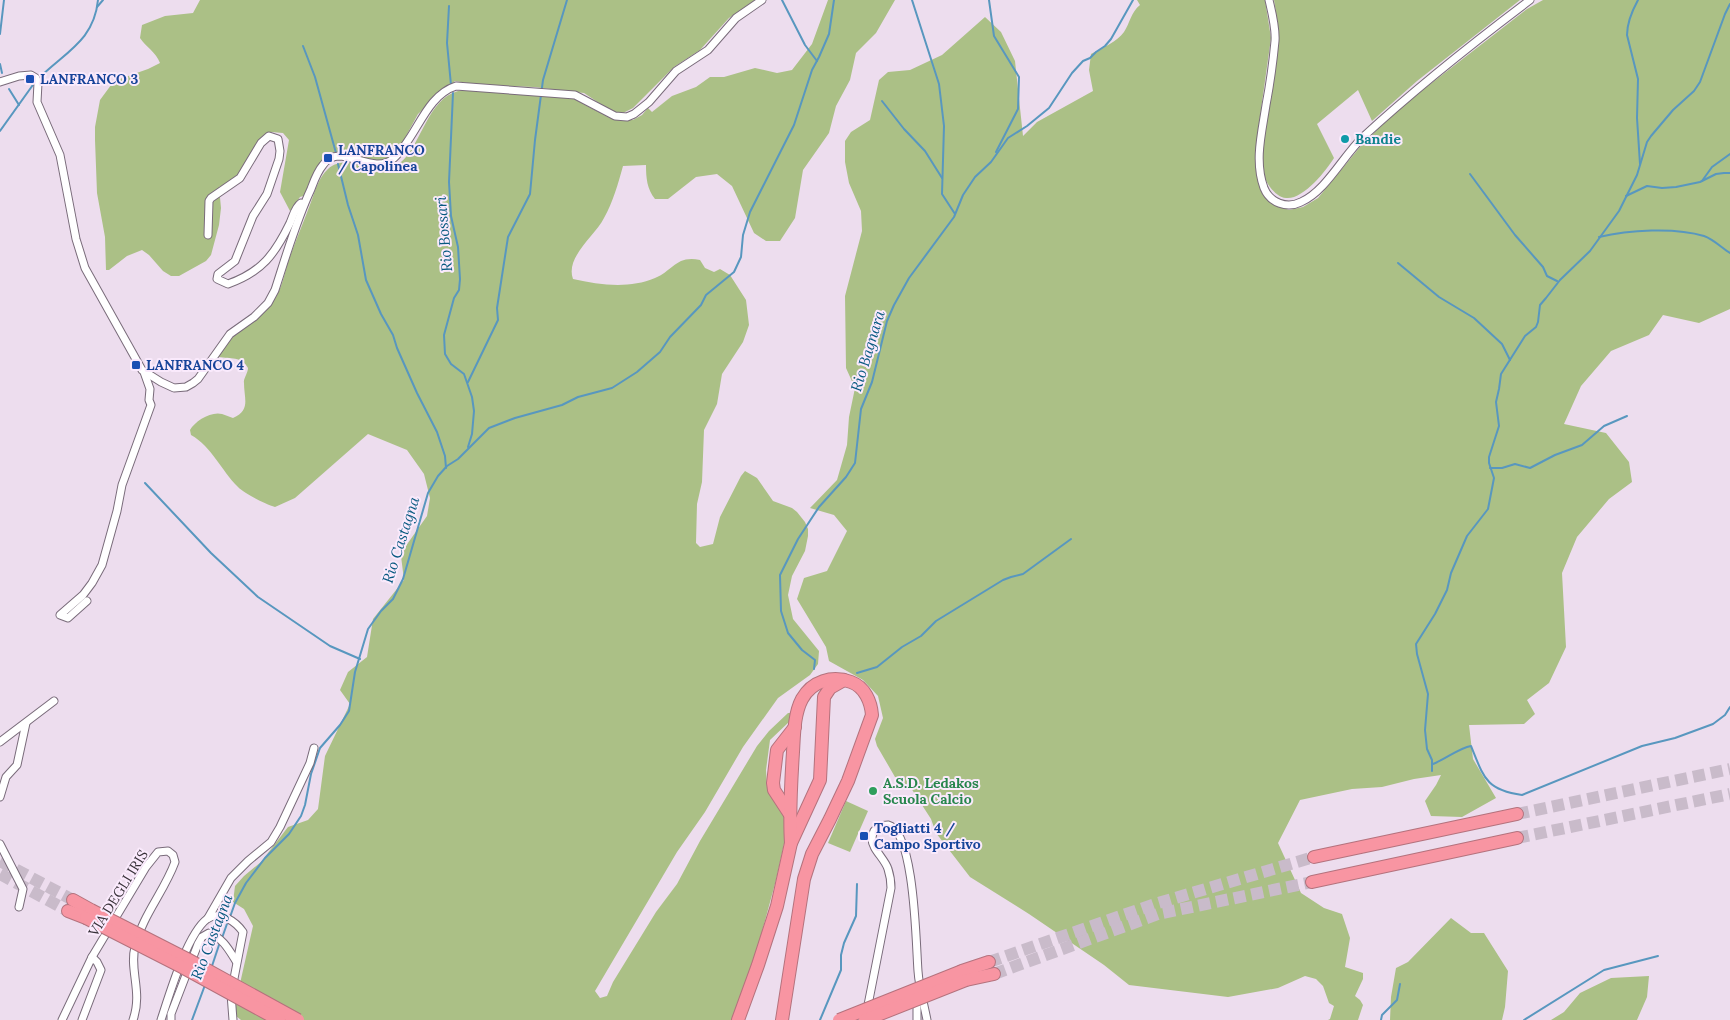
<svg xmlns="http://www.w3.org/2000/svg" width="1730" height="1020" font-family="Lora,serif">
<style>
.green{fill:#abc086}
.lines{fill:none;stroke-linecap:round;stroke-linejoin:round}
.stream{stroke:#5897bf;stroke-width:2}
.motorway-tunnel{stroke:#c9bbca;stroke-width:12;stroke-dasharray:12 6;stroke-linecap:butt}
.minor-casing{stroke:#796b7a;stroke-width:9}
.motorway-casing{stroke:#b4727d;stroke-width:14}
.minor{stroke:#fff;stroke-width:7}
.motorway{stroke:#f895a2;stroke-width:12}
.motorway-bridge-casing{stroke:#b4727d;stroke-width:14;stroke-linecap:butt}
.motorway-bridge{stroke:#f895a2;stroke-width:12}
.transit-dot{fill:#1a4fb4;stroke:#faeafc;stroke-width:2}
.culture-dot{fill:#0f9aa8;stroke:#faeafc;stroke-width:2}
.leisure-dot{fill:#2e9e5b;stroke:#faeafc;stroke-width:2}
.labels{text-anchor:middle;stroke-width:4;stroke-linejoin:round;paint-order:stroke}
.transit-label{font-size:14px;font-weight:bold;fill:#164399;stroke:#faeafc;text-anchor:start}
.culture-label{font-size:14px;font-weight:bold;fill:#0d838f;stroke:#faeafc;text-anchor:start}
.leisure-label{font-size:14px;font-weight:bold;fill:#27864d;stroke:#faeafc;text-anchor:start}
.street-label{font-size:14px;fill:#373138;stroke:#faeafc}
.water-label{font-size:15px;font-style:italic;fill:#075980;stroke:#faeafc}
</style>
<rect width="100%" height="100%" fill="#edddee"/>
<g class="green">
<path d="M200,0H755L729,18L700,50L674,67L633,108L623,113L611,111L584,93L534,87L480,85L455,81L418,114L400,147L390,157L379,161L334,152C317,162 312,177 306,195L300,197L290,211L280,192L289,140L283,133L271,132L260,139L245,170L228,183L219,187L221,208L219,225L211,255L206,261L179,276H171L163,271L149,255L142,250L127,256L109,270H106L105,237L97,193L95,140V127L100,100L114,81L148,69L160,63C156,52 146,47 140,38L142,25L165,16L193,13Z"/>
<path d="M828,0H895L876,33L856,53L850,80L836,106L829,133L803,170L795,218L780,241H766L754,233L732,186L717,174L696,177L668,199H655C647,189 646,178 646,165L623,166C618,184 613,202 604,218C595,236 565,257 573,279C600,285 629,289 655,278C673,271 676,255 700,260L705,268L714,272L720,269L730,275L746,300L749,325L743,342L722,374L717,404L704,430L702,482L697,504L696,543L700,547L713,544L720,517L741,476L745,471L757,478L773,501L792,508L797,512L805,522L808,529V536L805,551L792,576L788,595L793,619L819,651L818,664L810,675L778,698L743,747L705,812L677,852L595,991L600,998L607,996L613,982L656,912L677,884L700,841L757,746L769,731L788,713H794L790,721L770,740L766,770L767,787L785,817L784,844L776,880L760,939L734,1020H241L236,1016L234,1010L253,926L244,909L233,902L235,886L244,876L261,862L288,827L308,820L318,809L325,756L350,704L340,690L348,672L367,657L373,619L404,580L401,556L403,550L427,516L430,498L424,474L407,450L368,434L295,498L275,507C265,504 245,494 238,487C221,470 212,447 191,435L190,430C195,421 211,411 222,414C226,415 229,417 233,418C251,410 244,399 244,383C243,379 248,373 248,368C242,356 230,359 219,357V353C224,348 228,341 234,336C250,323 267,314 277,295C283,284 285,271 289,259C296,240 304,221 311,202C315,191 319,177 328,169C347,150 387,181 406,157C424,135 431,94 463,90L572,98L608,117L619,120H633L642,115L648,108L652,112L672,96L696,87L710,77H724L755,68L777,73L792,70L812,44Z"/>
<path d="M1137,0H1265L1271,38L1257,138V170L1262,193L1273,204L1289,210L1303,207L1318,198L1360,147L1397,110L1527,9L1543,0H1730V309L1699,323L1663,315L1649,335L1611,351L1581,386L1564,424L1606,433L1629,462L1632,482L1609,499L1577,537L1562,573L1566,647L1549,683L1527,700L1535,714L1524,724L1469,725L1473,759L1496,798L1462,817L1431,816L1425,801L1436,785L1441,775L1414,779L1382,787L1352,789L1300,800L1278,843L1301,893L1324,908L1342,914L1350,938L1345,967L1363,973V979L1355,996L1360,1000L1363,1005L1358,1020H1328L1330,1019L1334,1006L1329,1003L1323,986L1316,979L1305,976L1278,988L1228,997L1129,985L1104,965L1029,914L970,877L936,833L931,819L911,788L895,777L877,746L875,739L883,718L878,696L863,680L829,661L826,647L797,599L804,578L827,571L847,531L834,515L810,508L837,480L847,445L849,417L855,388L846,368L845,296L862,231L861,211L849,183L845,162V141L851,132L870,120L879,80L888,72L910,70L942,55L985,17L1001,32L1015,61L1023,136L1037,122L1093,91L1089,70L1091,54C1102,48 1117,42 1124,32C1130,23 1131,12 1140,5Z"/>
<path d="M1274,0H1520L1417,81L1372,121L1358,90L1317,124L1334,158C1326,171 1303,200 1286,198C1275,197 1264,181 1263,171C1258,136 1269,98 1274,64C1275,56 1278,47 1278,38C1278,25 1276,12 1274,0Z"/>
<path d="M846,801L868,811L850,852L828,843Z"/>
<path d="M1451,918L1471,933H1484L1508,971L1505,1007L1502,1020H1390L1391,997L1396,968L1408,962Z"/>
<path d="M1649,976L1647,997L1637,1020H1551L1564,1012L1580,993L1611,978Z"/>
</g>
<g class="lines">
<g class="stream">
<path d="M782,0L805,45L817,61"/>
<path d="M912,0L939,84L944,126L942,194L955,214"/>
<path d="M989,0L994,36L1019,77L1018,109L996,152"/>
<path d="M1638,0C1632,11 1627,22 1627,35L1638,79L1637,118L1640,164"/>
<path d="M449,6L447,43L451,85"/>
<path d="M97,7L103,0"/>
<path d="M0,34L4,0"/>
<path d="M303,46L315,77L336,153"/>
<path d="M0,64L2,73"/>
<path d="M38,79C65,52 94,41 98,0"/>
<path d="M9,89L19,105"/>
<path d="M453,93L449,182L451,216L458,247L460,279L459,290L454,298L444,335L445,354L451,364L464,374L472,397L474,411L472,434L468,447"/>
<path d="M882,101L904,129L925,151L942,178"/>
<path d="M0,131L35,82"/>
<path d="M338,164L348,205L358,235L366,280L381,314L393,335L397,348L417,393L437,432L445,456L446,468"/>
<path d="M1470,174L1515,235L1543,267L1547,276L1557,281"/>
<path d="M1702,181L1712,167L1730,154"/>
<path d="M1626,196L1647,186L1662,188L1676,187L1700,182L1716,174L1724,173H1730"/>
<path d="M1599,237C1628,230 1675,227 1704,236C1713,239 1722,248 1730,253"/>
<path d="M1398,263L1439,297L1474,318L1502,344L1510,360"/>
<path d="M468,382L498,320L497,308L508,237L530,194L535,140L543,80L567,0"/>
<path d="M1490,468H1502L1515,464L1530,468L1555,455L1582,445L1604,426L1627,416"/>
<path d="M145,483L211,553L258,597L330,646L360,659"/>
<path d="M814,669L815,660L802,650L788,633L781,611L780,575L798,539L819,507L846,477L855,463L861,409L872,382L887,321L894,305L909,278L954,217L963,195L975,177L991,162L1008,138L1027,126L1049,108L1072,73L1083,61L1090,58L1096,52L1105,46L1111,39L1133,0"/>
<path d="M857,673L877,667L902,647L921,636L936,621L1003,580L1011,577L1023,574L1071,539"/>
<path d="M1433,764C1446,759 1459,748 1471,746C1484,778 1486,790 1522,795L1642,746L1675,738L1713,724L1725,715L1730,707"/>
<path d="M1432,771V760L1427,749L1425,730L1428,694L1417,654L1416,644L1435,614L1447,590L1451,573L1467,536L1488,509L1494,478L1489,463V457L1499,426L1496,402L1499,389L1501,374L1525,336L1536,327L1538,322L1540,305L1546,298L1560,280L1590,251L1619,211L1637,175L1647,142L1651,136L1673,110L1694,91L1700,82L1725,14L1730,4"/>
<path d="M230,917L235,903L246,883L265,858L289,834L301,816L305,805L311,774L320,748L340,725L349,711L355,672L368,629L381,611L393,599L403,579L428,493L438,476L447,466L458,459L489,428L515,418L562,405L578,397L612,388L637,372L660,352L670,337L701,305L706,295L734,272L741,257L743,235L750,212L794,125L812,70L819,57L829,34L834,0"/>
<path d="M222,938L228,921"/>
<path d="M212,966L220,942"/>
<path d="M192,1020L205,985"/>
<path d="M820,1020L841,970V955L844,943L856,916L857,884"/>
<path d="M1381,1020L1382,1015L1397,1000L1400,984"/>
<path d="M1524,1020L1604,970L1658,956"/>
</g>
<g class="motorway-tunnel">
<path d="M1517,814L1730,769"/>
<path d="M1517,838L1730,794"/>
<path d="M0,861L73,900"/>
<path d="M0,874L68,911"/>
<path d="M989,962L1155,904L1314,857"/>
<path d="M994,974L1158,914L1312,882"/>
</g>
<g class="minor-casing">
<g id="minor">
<path d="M1269,0C1272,13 1276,28 1275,41C1273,62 1270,84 1266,105C1262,132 1254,161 1264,188C1270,203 1287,209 1301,202C1326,191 1343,156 1363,137C1416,88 1473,43 1530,0"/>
<path d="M0,82L19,76L31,75L36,78L38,83L37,102L60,155L76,239L85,268L142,370L161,382L174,388L186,387L193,383L198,379L230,334L254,317L268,303L275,290C286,256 296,221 311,189C314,181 317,172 323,165C326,160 333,156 339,156C357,157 379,172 394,158C417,137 425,96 456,86L575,95L615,116L627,117L634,114L649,102L676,71L708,50L736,18L762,0"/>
<path d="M208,235L209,201L211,198L240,178L261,143L269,136L278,139L280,151L279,159L267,194L253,216L235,261L218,274L217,279L228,284C262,272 275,254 290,223C293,216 295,207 301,203L304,204"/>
<path d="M87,601L68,618L60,615L83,595L92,583L102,565L117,511L122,485L151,405L149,400L150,389L144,372"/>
<path d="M0,742L54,701"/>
<path d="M0,797L6,777L17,765L26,723"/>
<path d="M0,844L23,889L19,907"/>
<path d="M208,918L231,878L248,861L271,842L280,827L310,763L314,748"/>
<path d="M867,1010L891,888C891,881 890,875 888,869C885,859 872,849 872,839C872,836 873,833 874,831C877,827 883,825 888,825C915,831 916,947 918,971C919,987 924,1004 927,1020"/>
<path d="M62,1020L92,957L146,867L158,852L168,851L173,855L175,862C164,892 142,916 135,947C129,970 143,992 133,1020"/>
<path d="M82,1020L101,970L97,962L92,957"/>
<path d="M161,1020C169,996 187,934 207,919C220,910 236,922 243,932L231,994L233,1020"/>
<path d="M171,1020V1014L198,944L202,937L209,933C223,938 229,950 236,961"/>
<path d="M917,1020V999"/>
</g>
</g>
<g class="motorway-casing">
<g id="motorway">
<path d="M789,813L774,790L773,783L777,750L795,727"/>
<path d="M1314,857L1517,814"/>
<path d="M1312,882L1517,838"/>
<path d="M73,900L91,910"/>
<path d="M68,911L86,918"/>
<path d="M962,971L989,962"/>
<path d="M966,980L994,974"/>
<path d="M738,1020L758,965L777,906L791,843L820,780L824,697L830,688L844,680"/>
<path d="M782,1020L804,879L812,854L830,819L848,781L872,715C871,702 865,687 851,682C832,675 812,681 802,699C794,714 794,735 793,752C791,783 789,813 791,843"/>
</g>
</g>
<use href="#minor" class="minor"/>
<use href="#motorway" class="motorway"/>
<g class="motorway-bridge-casing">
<g id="motorway-bridge">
<path d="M91,910L187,959L298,1020"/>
<path d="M86,918L182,967L279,1020"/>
<path d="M839,1020L962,971"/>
<path d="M865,1020L966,980"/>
</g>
</g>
<use href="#motorway-bridge" class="motorway-bridge"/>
</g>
<g class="transit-dot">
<rect x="25" y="74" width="10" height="10" rx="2.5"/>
<rect x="323" y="153" width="10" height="10" rx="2.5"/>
<rect x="131" y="360" width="10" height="10" rx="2.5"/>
<rect x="859" y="831" width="10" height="10" rx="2.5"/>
</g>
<circle class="culture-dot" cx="1345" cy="139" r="5"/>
<circle class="leisure-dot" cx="873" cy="791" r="5"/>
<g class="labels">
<g class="transit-label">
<text x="40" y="84">LANFRANCO 3</text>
<text x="338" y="155">LANFRANCO<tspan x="338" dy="16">/ Capolinea</tspan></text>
<text x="146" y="370">LANFRANCO 4</text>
<text x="874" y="833">Togliatti 4 /<tspan x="874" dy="16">Campo Sportivo</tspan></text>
</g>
<g class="culture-label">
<text x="1355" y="144">Bandie</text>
</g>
<g class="leisure-label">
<text x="883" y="788">A.S.D. Ledakos<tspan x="883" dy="16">Scuola Calcio</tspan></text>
</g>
<g class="street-label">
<text transform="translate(118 893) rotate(-58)" y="5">VIA DEGLI IRIS</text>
</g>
<g class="water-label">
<text transform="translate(444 234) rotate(-95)" y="5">Rio Bossari</text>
<text transform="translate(868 351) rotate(-73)" y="5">Rio Bagnara</text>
<text transform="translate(401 540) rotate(-72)" y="5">Rio Castagna</text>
<text transform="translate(212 937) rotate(-69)" y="5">Rio Castagna</text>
</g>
</g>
</svg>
